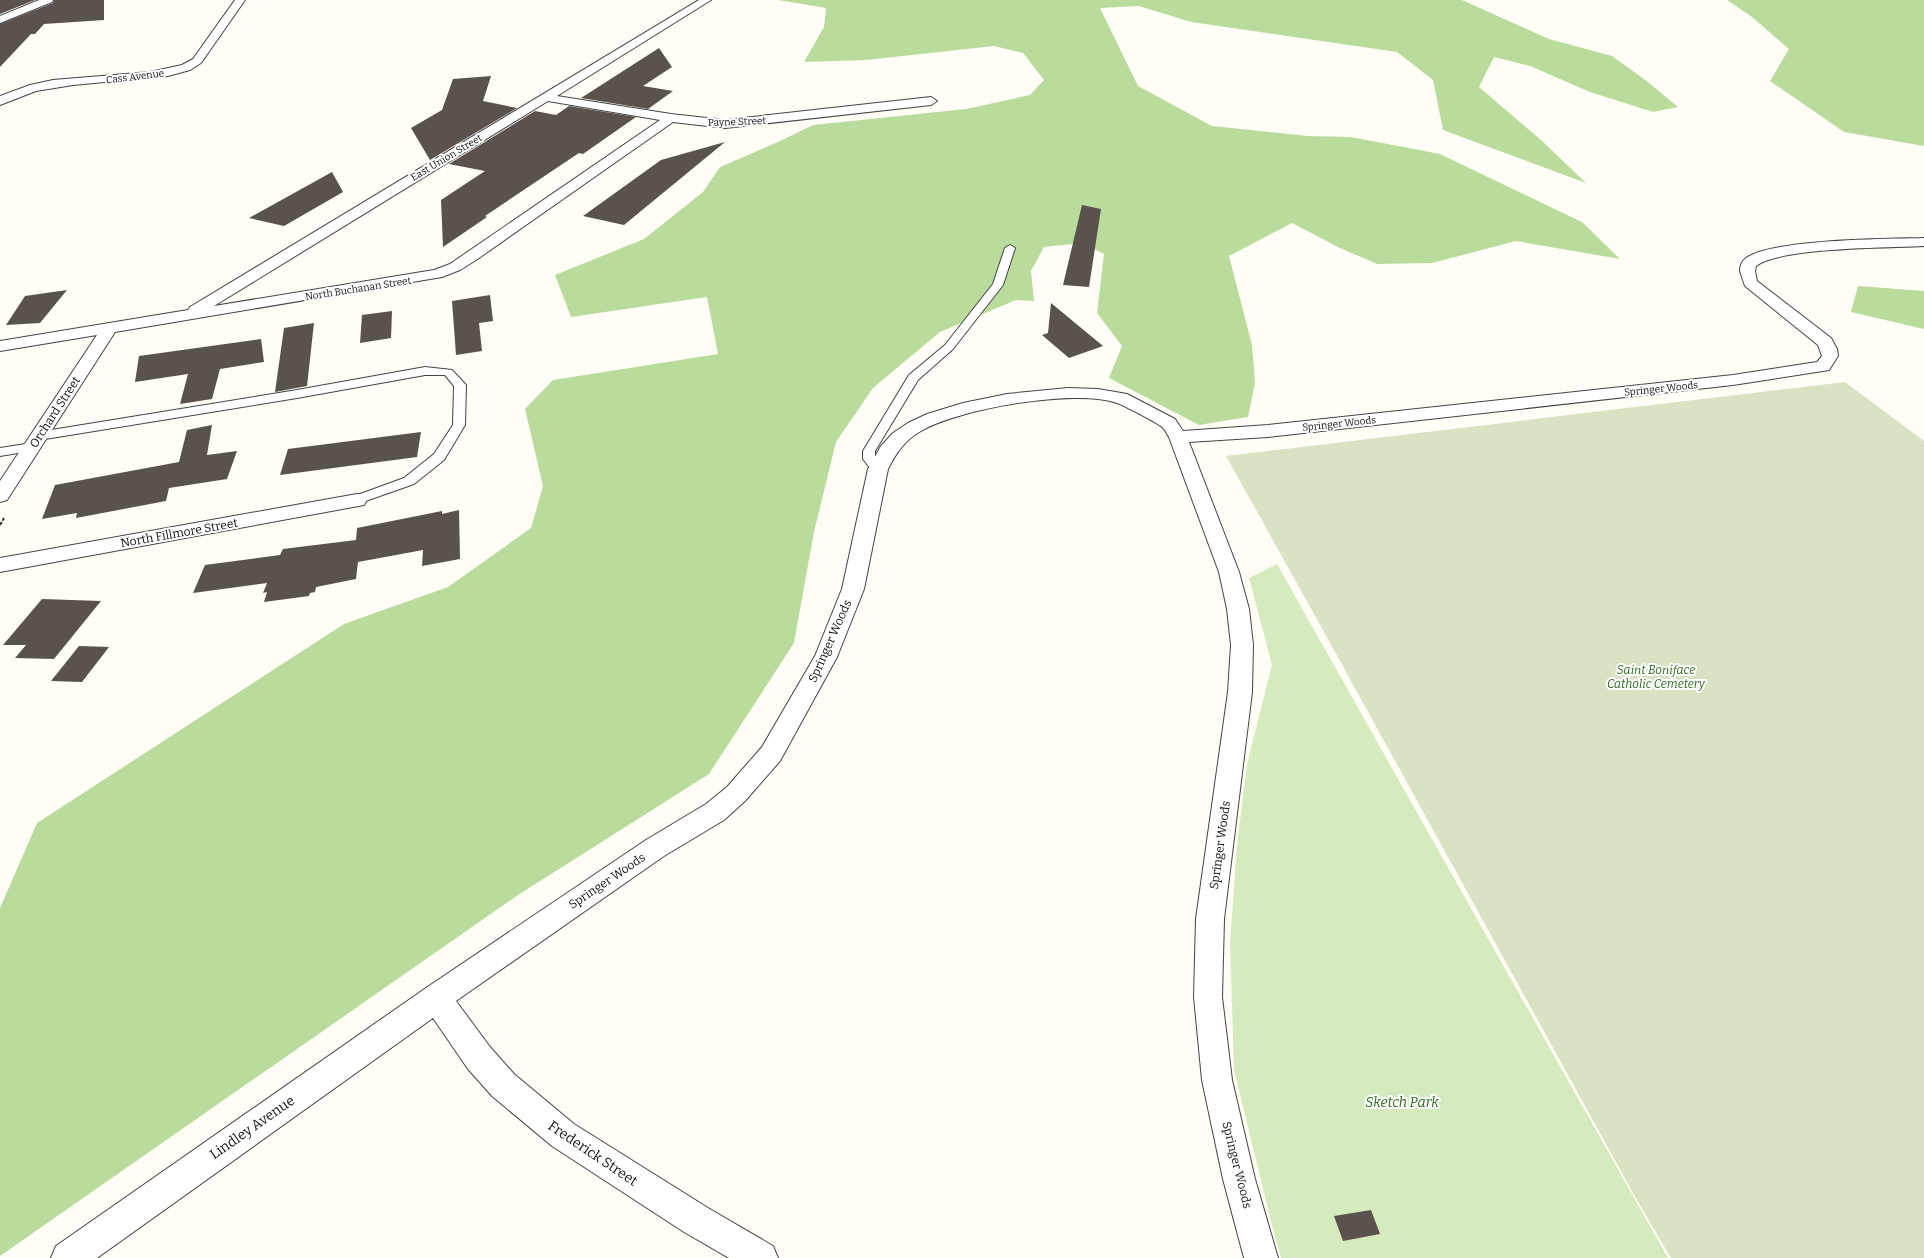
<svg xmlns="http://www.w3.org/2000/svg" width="1924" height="1258" font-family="Bitter,serif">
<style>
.green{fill:#d5ebbd}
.forest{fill:#b9dc9c}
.cemetery{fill:#d9e3c4}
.building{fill:#5a524d}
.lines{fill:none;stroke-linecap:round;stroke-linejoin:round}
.service-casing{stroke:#444;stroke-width:2}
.minor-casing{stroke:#444;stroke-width:2}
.path{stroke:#333;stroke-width:2;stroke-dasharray:3.5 1.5;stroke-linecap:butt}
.service{fill:#fff;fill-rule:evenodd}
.minor{fill:#fff;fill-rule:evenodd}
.labels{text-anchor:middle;stroke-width:4;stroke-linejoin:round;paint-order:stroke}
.far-street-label{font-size:10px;fill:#111;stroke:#fff}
.street-label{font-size:12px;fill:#111;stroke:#fff}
.park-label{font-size:12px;font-style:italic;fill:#2f6b1f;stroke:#fff}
.near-park-label{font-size:14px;font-style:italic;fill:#2f6b1f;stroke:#fff}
.near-street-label{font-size:14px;fill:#111;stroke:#fff}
</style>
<rect width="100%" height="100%" fill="#fffdf5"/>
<path class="green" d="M1277,564L1668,1258H1281L1272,1225L1234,1070L1230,943L1237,845L1247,764L1272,665L1249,578Z"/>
<g class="forest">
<path d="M778,0H1462L1549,39L1612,56L1644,79L1678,107L1653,112L1590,92L1530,66L1494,57L1479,87L1541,140L1586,183L1443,130L1433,80L1397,52L1191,22L1139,6L1100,8L1138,86L1212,126L1308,136L1351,137L1440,154L1582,222L1620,259L1516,241L1432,263L1377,264L1340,248L1292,223L1229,256L1252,345L1255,383L1248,417L1199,425L1109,378L1122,346L1097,313L1104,254L1082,243L1044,247L1031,271L1034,301L1016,300L940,332L873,388L836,442L814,532L794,643L709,774L518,895L0,1256V908L37,823L344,624L448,587L531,528L543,486L525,409L553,380L718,354L707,297L571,317L555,275L644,239L703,192L720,167L780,141L813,125L966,109L1030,95L1044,80L1023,53L994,46L866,60L804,62L824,27L826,8Z"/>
<path d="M1727,0H1924V146L1844,132L1770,81L1789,49L1752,17Z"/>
<path d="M1858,286L1924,291V329L1851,312Z"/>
</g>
<path class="cemetery" d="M1845,382L1924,441V1258H1671L1638,1202L1324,632L1226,456Z"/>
<g class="building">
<path d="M0,0H35L0,14Z"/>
<path d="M54,0H104V20L44,24L35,34H31L0,67V24L53,3Z"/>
<path d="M659,48L672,67L643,86L673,91L648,109L581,98Z"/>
<path d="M491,76L483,101L517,108L430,160L411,128L442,110L453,79Z"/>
<path d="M569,106L636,117L583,154L579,153L573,157L485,216L487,217L443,247L441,200L485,171L449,164L535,111L556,115Z"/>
<path d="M725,142L624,225L583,216L661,160Z"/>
<path d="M332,172L343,192L284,226L249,218Z"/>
<path d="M1082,205L1101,209L1089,287L1063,285Z"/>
<path d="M67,290L40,323L6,325L25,296Z"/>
<path d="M490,295L493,321L479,323L482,351L456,355L452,301Z"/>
<path d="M1051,303L1103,346L1069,358L1042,335L1048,333Z"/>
<path d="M392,311L391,338L360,343L362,315Z"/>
<path d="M314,323L307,386L275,392L284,328Z"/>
<path d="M261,339L264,362L220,369L212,399L180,404L188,374L135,382L139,356Z"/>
<path d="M212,425L207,455L237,451L227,479L169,488L166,501L76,518L77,513L42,519L55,485L179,462L187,430Z"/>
<path d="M421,432L417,457L280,475L288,449Z"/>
<path d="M459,510L460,559L422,566L423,550L358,562L356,579L316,587L315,592L310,593L309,596L264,602L267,592L263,593L267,583L193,593L205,565L280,555L283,549L356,540L357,528L442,511V514Z"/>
<path d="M42,599L101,601L54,659L15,658L26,645H3Z"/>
<path d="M79,646L109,647L82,682L51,681Z"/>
<path d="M1371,1210L1380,1234L1343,1241L1334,1216Z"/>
</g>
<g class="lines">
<g class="service-casing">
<g id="service">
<path d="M1010,245L1015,248L1003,285L953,349L918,380L875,451V458L884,469L883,472H873L863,459V451L909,375L945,345L993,284L1005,248Z"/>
<path d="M425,367L452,370L466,385L465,425L444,460L414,484L357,504L352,503L350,500L352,497L404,478L434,454L453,425L454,386L445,375H425L297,398L39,440L35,439L33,436L35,433L39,432L297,390Z"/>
<path d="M32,443L36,444L38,447L36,450L0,456V448Z"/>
</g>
</g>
<g class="minor-casing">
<g id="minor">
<path d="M39,0H53L52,2L0,23V16Z"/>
<path d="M235,0H245L201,63L190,70L168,76L73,85L36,91L0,105V96L30,85L53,80L150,72L182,65L193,59Z"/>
<path d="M699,0H711L557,96L671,114L725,120L931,97L937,101L931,105L725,128L673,122L476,260L460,270L442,277L115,332L7,500L0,502V481L97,335L0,351V341L188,310L190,307ZM548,101L660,120L450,264L434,270L214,306Z"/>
<path d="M1924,238V246C1889,248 1780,247 1756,266L1755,271L1757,281L1831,338L1837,349L1838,356L1829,370L1733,385L1268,437L1189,442L1239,572L1249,609L1253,645L1252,692L1224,919L1222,997L1232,1080L1255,1179L1278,1258H1244L1223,1179L1202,1080L1194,997L1196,919L1228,692L1231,645L1227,609L1219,572L1169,437C1167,434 1165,429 1162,427C1158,423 1123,405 1117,403C1076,388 958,409 921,431C905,440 896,453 888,469L864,589L837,657L780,761L745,801L724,820L664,856L456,1001L490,1047L514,1074L574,1124L708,1208L773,1246L778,1258H729L684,1232L552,1146L492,1096L468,1069L433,1018L97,1258H51L56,1246L426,988L646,840L706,804L727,787L762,747L815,656L842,589L868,469L881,446L893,433L908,423L927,414L963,403L1007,394L1068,388L1098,389L1127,394L1175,419L1183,431L1268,425L1733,375L1817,362L1822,356L1818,345L1745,286L1740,271C1740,266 1742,261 1746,258C1773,239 1887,239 1924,238Z"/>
<path d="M357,494L364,495L367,500L364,505L0,572V558Z"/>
</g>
</g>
<path class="path" d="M0,525L4,518"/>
<use href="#service" class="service"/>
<use href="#minor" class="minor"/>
</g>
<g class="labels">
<g class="far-street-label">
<text transform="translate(135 76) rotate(-7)" y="4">Cass Avenue</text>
<text transform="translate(737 121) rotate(-2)" y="4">Payne Street</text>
<text transform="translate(446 157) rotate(-31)" y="4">East Union Street</text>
<text transform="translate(358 288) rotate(-9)" y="4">North Buchanan Street</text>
<text transform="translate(1661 388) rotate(-6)" y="4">Springer Woods</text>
<text transform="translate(1339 423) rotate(-6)" y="4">Springer Woods</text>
</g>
<g class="street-label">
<text transform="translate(55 412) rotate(-57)" y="4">Orchard Street</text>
<text transform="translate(179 533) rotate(-10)" y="4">North Fillmore Street</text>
<text transform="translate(830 641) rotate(-66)" y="4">Springer Woods</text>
<text transform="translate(1220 845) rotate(-82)" y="4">Springer Woods</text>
<text transform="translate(607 881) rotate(-34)" y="4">Springer Woods</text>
<text transform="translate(1237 1165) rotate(76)" y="4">Springer Woods</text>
</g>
<g class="park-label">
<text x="1656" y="674">Saint Boniface<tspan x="1656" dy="14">Catholic Cemetery</tspan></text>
</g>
<g class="near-park-label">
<text x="1402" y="1107">Sketch Park</text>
</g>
<g class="near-street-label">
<text transform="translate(252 1127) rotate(-35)" y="5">Lindley Avenue</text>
<text transform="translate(593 1153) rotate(34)" y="5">Frederick Street</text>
</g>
</g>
</svg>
